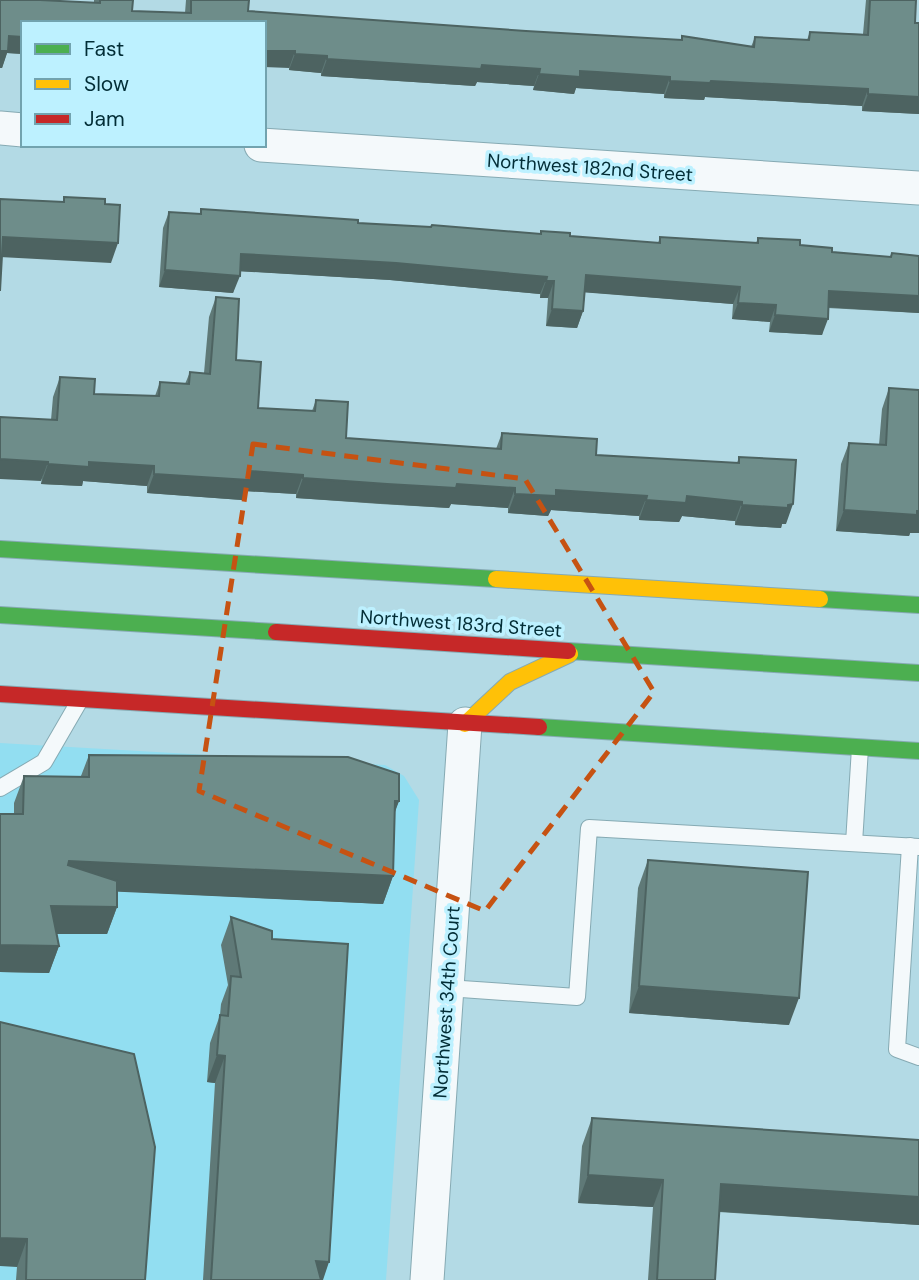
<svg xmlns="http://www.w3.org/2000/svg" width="919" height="1280" font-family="'DM Sans',sans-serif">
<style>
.built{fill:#92def1}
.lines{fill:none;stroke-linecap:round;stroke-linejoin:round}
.lane-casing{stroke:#86aab3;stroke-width:18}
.street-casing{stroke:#86aab3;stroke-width:35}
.fast-casing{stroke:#86aab3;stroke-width:18}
.slow-casing{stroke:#86aab3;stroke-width:18}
.jam-casing{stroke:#86aab3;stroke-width:18}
.lane{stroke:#f4f9fb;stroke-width:16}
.street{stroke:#f4f9fb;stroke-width:33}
.fast{stroke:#4caf50;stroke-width:16}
.slow{stroke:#ffc107;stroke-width:16}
.jam{stroke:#c62828;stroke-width:16}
.wall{fill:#5f7977}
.shaded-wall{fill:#4d6361}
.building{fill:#6e8d8a;stroke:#4d6361;stroke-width:2}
.marked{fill:none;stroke:#c65212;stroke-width:5;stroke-dasharray:14 9;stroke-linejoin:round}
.labels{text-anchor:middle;stroke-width:7;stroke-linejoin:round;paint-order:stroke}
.street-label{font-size:19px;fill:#022d36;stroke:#bdf1ff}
</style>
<rect width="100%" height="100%" fill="#b3dae5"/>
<path class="built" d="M0,743L385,765L404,776L419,800L386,1280H0Z"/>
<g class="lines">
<g class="lane-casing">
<g id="lane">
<path d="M0,788L44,762L80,700"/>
<path d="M854,843L860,748"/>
<path d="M910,846L897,1049L919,1057"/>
<path d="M447,988L577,997L589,828L919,847"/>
</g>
</g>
<g class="street-casing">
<g id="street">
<path d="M0,128L23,130"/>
<path d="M261,145L919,188"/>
<path d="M427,1280L465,724"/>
</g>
</g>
<g class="fast-casing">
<g id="fast">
<path d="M0,549L496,579"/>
<path d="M820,599L919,605"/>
<path d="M0,615L276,632"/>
<path d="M568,651L919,673"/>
<path d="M539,727L919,751"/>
</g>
</g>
<g class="slow-casing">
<g id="slow">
<path d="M496,579L820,599"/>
<path d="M465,724L510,682L570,654"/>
</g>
</g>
<g class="jam-casing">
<g id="jam">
<path d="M276,632L568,651"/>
<path d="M0,694L539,727"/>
</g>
</g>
<use href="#lane" class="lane"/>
<use href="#street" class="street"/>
<use href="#fast" class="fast"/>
<use href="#slow" class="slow"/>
<use href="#jam" class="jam"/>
</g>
<g class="wall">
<path d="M0,0L94,3V0H133L132,11L185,13L186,0H249L248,11L526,31L681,40L682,36L751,47L755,37L807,40L810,32L863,34L866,0H916L915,23H919V114L862,111V106L705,97L704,100L664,98V94L591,89L576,88L574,94L533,90L534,86L477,82L475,86L321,76V73L289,70V68L264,23H23V54L7,53L2,68Z"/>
<path d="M201,209L358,223L431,227L432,225L540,234L541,231L570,236L658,243L660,237L756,243L758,238L832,252L890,257L892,253L919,256V313L828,308L822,335L769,332L770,322L732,319L733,304L585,292L583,311L577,328L546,326L548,298H540V294L390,280L240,271L233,293L159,287L163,228L169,212L200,214Z"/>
<path d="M216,297L236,360L258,408L312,411L316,400L346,438L496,449L502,433L596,455L737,463L739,457L786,524H782L781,528L735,525V521L682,516L679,522L639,520V516L551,510L548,516L508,513V508L451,504L449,508L380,504L296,498V494L245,491L242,500L147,493V486L83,481L82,486L41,484L51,420L53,397L60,377L94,394L155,396L160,382L185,384L190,372L204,373L209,317Z"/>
<path d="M889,388L910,533L909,536L836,531L841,464L849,443L879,445L882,409Z"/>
<path d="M89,755L399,801L394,813L393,876L383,904L117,891V907L107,934H56L59,946L49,973L0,972V814H14V803L24,776H81Z"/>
<path d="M648,860L789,1025L629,1013L638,888Z"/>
<path d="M231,917L272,939L323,1280H203L215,1083L207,1082L210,1043L220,1015L221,1004L228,985L221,945Z"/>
<path d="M0,1022L145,1280H16L17,1267Z"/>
<path d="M592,1118L919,1140V1225L719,1212L715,1280H648L653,1207L578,1203L582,1146Z"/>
</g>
<g class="shaded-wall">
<path d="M9,36L23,37V54L7,53L2,68H0V51Z"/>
<path d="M264,51H295L289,68L264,67Z"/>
<path d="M295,54L327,56L321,73L289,70Z"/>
<path d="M327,59L482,65L540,69L534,86L477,82L475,86L321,76Z"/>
<path d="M580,71L597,72L670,77L664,94L576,88L574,94L533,90L539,74Z"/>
<path d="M670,81H711L868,89L862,106L705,97L704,100L664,98Z"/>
<path d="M868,94L919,97V114L862,111Z"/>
<path d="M3,237L118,243L111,263L0,257Z"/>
<path d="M241,254L396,263L547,277L540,294L390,280L235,271Z"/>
<path d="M165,270L240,276L233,293L159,287Z"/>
<path d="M586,275L740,287L733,304L580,292Z"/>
<path d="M546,281H554L548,298H540Z"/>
<path d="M829,291L919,296V313L823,307Z"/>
<path d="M738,303L776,305L770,322L732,319Z"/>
<path d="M552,309L583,311L577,328L546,326Z"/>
<path d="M775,315L828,319L822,335L769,332Z"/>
<path d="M0,459L48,462L41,481L0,479Z"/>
<path d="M89,462L154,466L147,486L83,481L82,486L41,484L48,464Z"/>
<path d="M250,471L303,475L296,494L245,491L242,500L147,493L154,474Z"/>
<path d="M303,478L457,484L515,488L508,508L451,504L449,508L296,498Z"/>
<path d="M556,490L647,496L639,516L551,510L548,516L508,513L515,494Z"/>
<path d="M687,496L742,502L735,521L682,516L679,522L639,520L646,500Z"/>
<path d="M793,504L786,524H782L781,528L735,525L742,505Z"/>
<path d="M844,510L919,511V533H910L909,536L836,531Z"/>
<path d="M395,801H399L389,828Z"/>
<path d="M69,861L393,876L383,904L59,889Z"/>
<path d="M51,906L117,907L107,934H41Z"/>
<path d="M0,945L59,946L49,973L0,972Z"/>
<path d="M639,986L799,998L789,1025L629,1013Z"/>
<path d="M217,1055L225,1056L215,1083L207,1082Z"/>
<path d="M588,1175L663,1180L653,1207L578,1203Z"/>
<path d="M721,1184L919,1197V1225L711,1211Z"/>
<path d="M0,1238L27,1239L17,1267L0,1266Z"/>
<path d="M316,1261L329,1262L323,1280H310Z"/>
</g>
<g class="building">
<path d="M0,0H40L100,3V0H133L132,11L191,13V0H249L248,11L526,31L682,40V36L754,47L755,37L809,40L810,32L868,35L870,0H916L915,23H919V97L868,94V89L711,81L710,83L670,81V77L597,72L580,71V77L539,74L540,69L482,65L481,69L327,59V56L295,54V51H264V23H23V37L9,36L8,51H0Z"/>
<path d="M64,197L105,199V204L120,205L118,243L3,237L0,291V199L64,202Z"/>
<path d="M201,209L358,220V223L431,227L432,225L541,234V231L570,233V236L660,243V237L758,243V238L800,240V245L832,248V252L891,257L892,253L919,256V296L829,291L828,319L775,315L776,305L738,303L740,287L586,275L583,311L552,309L554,281H546L547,277L396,263L241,254L240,276L165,270L169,212L201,214Z"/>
<path d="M216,297L239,299L236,360L261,362L258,408L315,411L316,400L348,402L346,438L501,449L502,433L597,439L596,455L739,463V457L796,460L793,504L788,505V508L742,505V502L687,496L686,503L646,500L647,496L556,490V496L515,494V488L457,484L456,488L387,484L303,478V475L250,471L249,480L154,474V466L89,462V467L48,464V462L0,459V417L57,420L60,377L95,379L94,394L159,396L160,382L189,384L190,372L210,374Z"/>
<path d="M889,388L919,390V511H917V515L844,510L849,443L886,445Z"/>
<path d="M89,755L348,757L399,774V801H395L393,876L69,861L68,865L117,881V907L51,906L59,946L0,945V814H23L24,776L89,777Z"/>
<path d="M648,860L808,872L799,998L639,986Z"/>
<path d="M231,917L272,931V939L348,944L329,1262L316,1261L321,1280H211L225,1056L217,1055L220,1015L228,1016L231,976L241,977Z"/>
<path d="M0,1022L134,1054L155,1147L145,1280H26L27,1239L0,1238Z"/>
<path d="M592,1118L919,1140V1197L721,1184L715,1280H657L663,1180L588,1175Z"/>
</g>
<path class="marked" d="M253,444L525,479L654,692L485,911L199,791Z"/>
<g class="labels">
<g class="street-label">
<text transform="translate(590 167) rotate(4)" y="7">Northwest 182nd Street</text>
<text transform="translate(461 623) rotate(4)" y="7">Northwest 183rd Street</text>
<text transform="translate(446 1002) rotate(-86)" y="7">Northwest 34th Court</text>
</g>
</g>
<rect x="21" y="21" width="245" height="126" fill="#bdf1ff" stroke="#72a3af" stroke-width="2"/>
<rect x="35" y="44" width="35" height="10" fill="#4caf50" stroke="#72a3af" stroke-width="2"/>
<text x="84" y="56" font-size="21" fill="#022d36">Fast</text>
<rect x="35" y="79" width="35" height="10" fill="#ffc107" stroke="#72a3af" stroke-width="2"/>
<text x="84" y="91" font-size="21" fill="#022d36">Slow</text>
<rect x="35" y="114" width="35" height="10" fill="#c62828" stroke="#72a3af" stroke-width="2"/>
<text x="84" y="126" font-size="21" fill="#022d36">Jam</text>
</svg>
